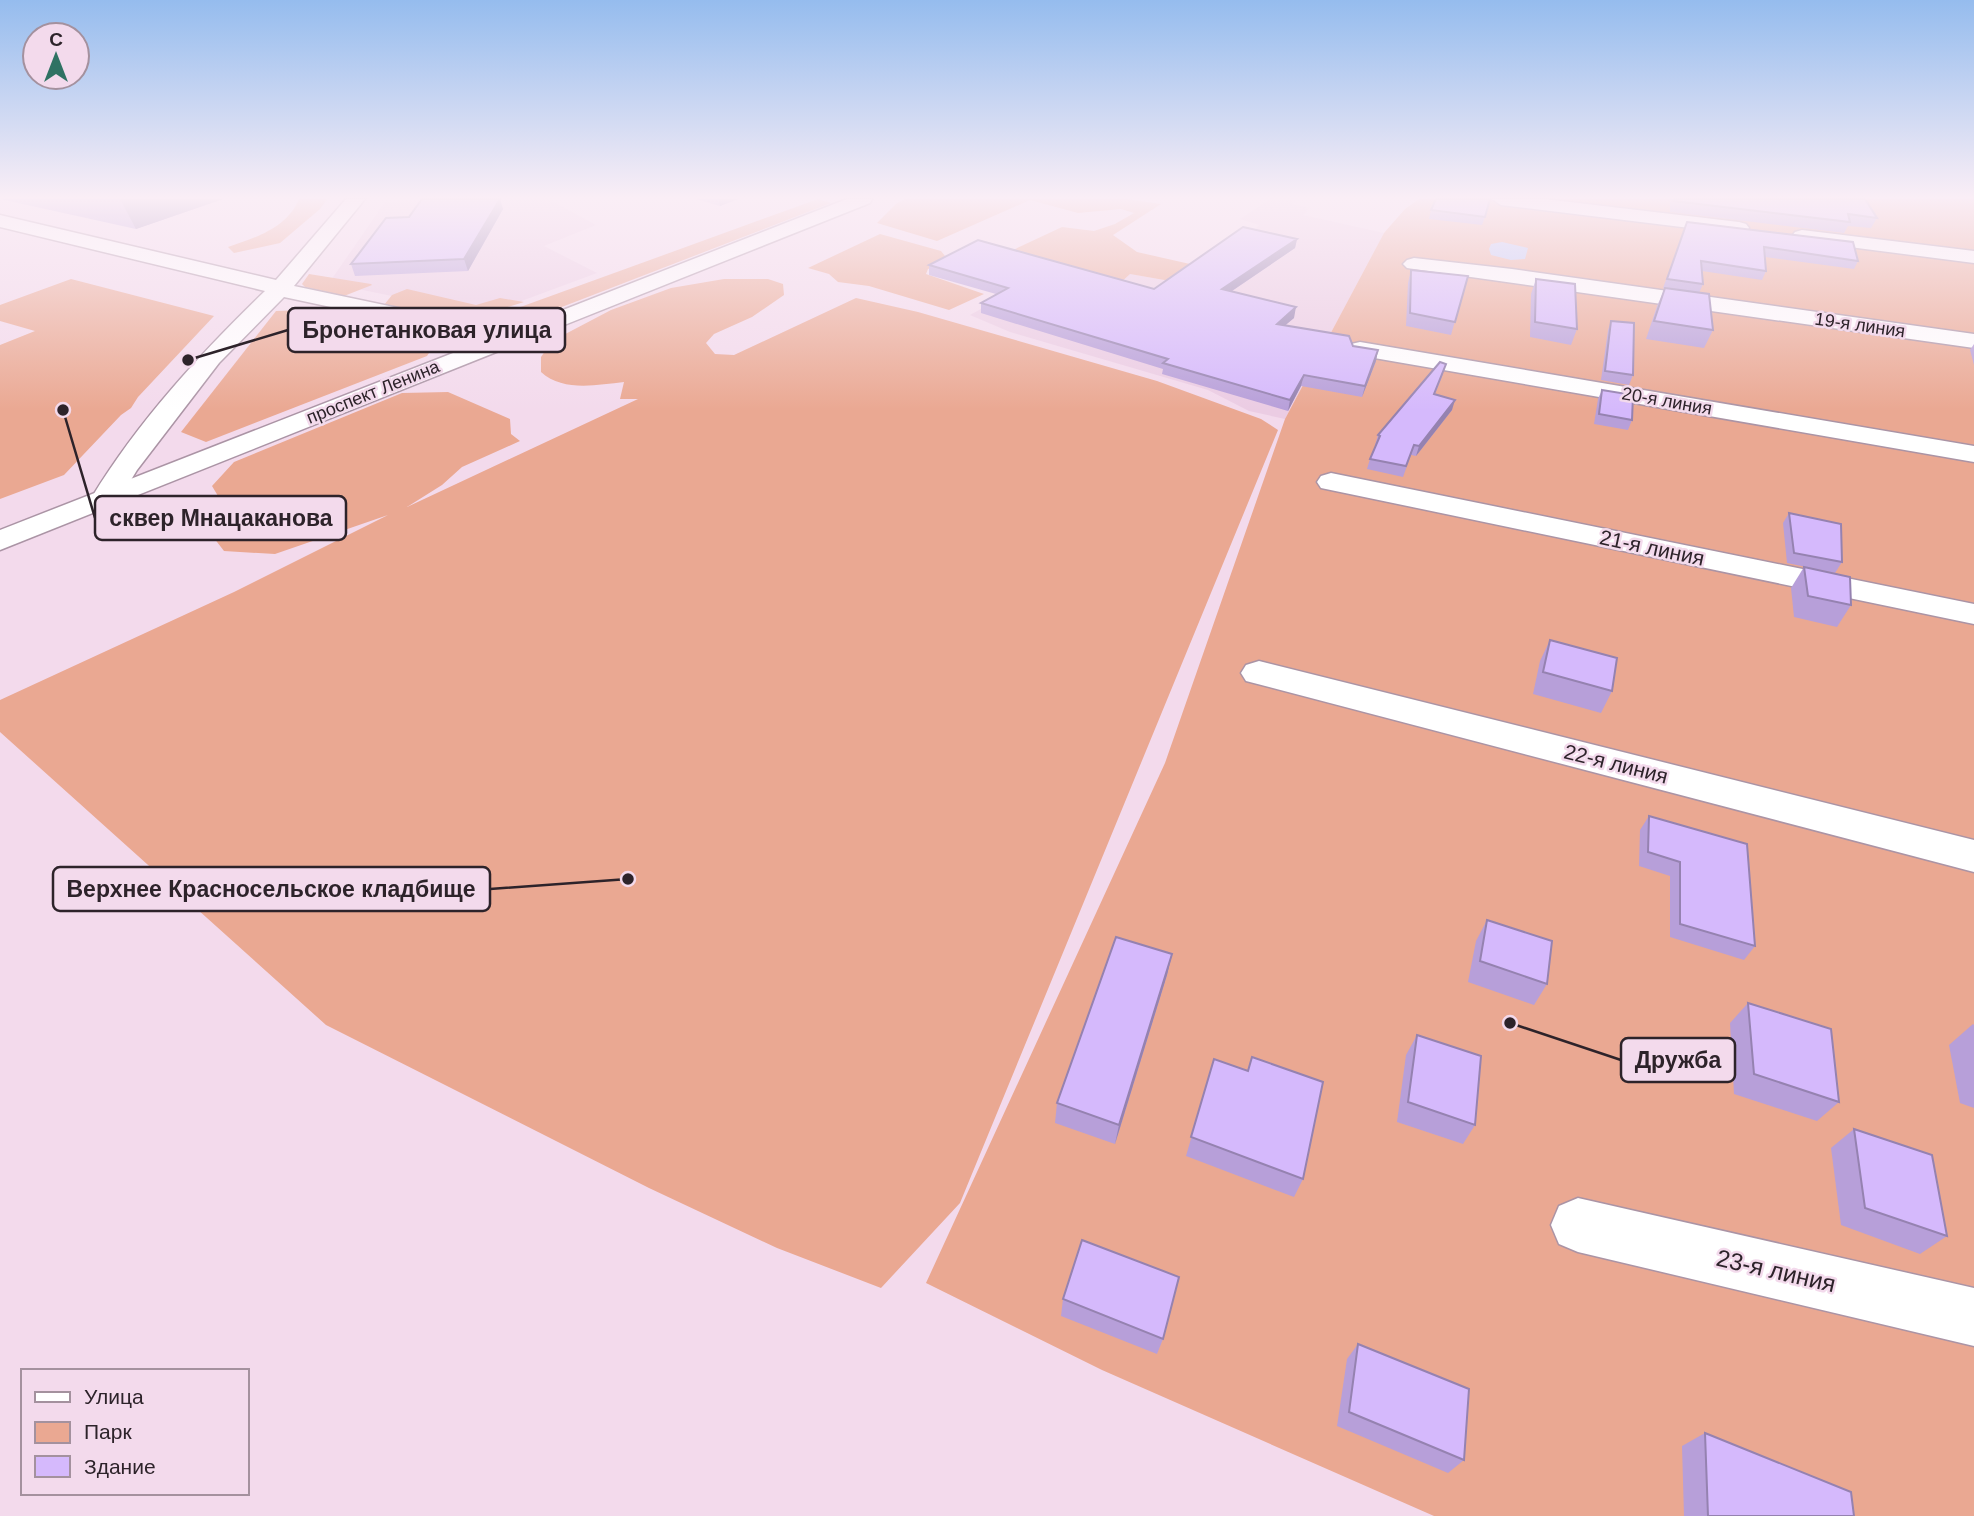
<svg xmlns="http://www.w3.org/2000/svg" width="1974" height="1516" font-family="Helvetica,sans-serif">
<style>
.built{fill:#ebcce3}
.green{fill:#eaa892}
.water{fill:#b8c7f8}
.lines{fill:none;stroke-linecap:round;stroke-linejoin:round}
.minor-casing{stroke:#ab94a5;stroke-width:3}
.major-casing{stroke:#ab94a5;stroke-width:3}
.minor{fill:#fff;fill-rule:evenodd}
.major{fill:#fff;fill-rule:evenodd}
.wall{fill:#b79fd9}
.shaded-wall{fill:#9582b0}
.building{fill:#d5b9fc;stroke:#9582b0;stroke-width:2}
.labels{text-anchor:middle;stroke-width:5;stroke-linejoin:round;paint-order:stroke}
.far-street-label{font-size:18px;fill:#2d232a;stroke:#f3daec}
.street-label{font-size:21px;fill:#2d232a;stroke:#f3daec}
.near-street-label{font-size:24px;fill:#2d232a;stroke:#f3daec}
.leader{fill:none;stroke:#2d232a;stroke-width:2.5}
.callout-dot{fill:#2d232a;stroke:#f3daec;stroke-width:2.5}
.callout{fill:#f3daec;stroke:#2d232a;stroke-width:2.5}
.callout-label{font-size:23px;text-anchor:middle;font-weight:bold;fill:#2d232a}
</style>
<rect width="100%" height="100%" fill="#f3daec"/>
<g class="built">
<path d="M474,199H548L596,225L544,246L597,273L484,315L329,283L385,202Z"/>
<path d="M1270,199L1296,200L1292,204L1310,208L1303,215L1384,233L1285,419L1249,411L1208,390L1010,332L970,315L1055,268L1130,274L1170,281L1251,233L1259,225L1240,219Z"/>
</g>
<g class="green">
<path d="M299,199H327L320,209L280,243L234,253L228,247C257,237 287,228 299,199Z"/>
<path d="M818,199L831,203L523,322L507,325H471Z"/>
<path d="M905,199H1127L1161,204L1113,235L1137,252L1190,264L1170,281L1130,274L1118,285L996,258L1062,227L1094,231L1115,224L1134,213L1121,209L1078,213L1030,200L937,241L877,223L897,203Z"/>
<path d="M1419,199H1974V1516H1434L1102,1370L926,1283L1165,763L1285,419L1384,233L1405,209Z"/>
<path d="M880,234L941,251L949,261L928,269L926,274L984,294L949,310L869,286L838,282L829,274L808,268Z"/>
<path d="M309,274L371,284L372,285L344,296L305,287L302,284Z"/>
<path d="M71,279L214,316L138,397L131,408L121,415L64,475L0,499V345L35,331L0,321V305Z"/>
<path d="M724,279H768L783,284L784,295L752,317L714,334L706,343L715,354L734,355L856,298L918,312L1157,381L1261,419L1278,430L960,1203L881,1288L777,1248L649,1188L326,1025L0,732V700L234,592L388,515L275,554L224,551L207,529L224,506L212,486L234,462L402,393L448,392L510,419L511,434L520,441L462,467L442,485L407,507L638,399H620L624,382C596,385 563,392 541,372V357L552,341L611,310L671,288Z"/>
<path d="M407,289L476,305L500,298L524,302L459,322L384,305L392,295Z"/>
<path d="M303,310L437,341L427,356L206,442L181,432L276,311Z"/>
</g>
<path class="water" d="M1502,242L1528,248L1525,259L1511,260L1491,255L1489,249L1491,244Z"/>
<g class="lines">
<g class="minor-casing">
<g id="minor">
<path d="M346,199H365L294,286L517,333L521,338L517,343L509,345L284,297L219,363L137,470L117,503L107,506L97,503L92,497C139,420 201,353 265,291L0,227V215L276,280Z"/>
<path d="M1492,199H1544L1739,222L1746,224L1749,228L1746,232L1739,234L1501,205Z"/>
<path d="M1802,230L1974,251V263L1795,240L1792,236L1795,232Z"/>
<path d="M1414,258L1512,269L1974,334V348L1407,268L1403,264L1407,260Z"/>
<path d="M1360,342L1974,446V462L1351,354L1348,349L1351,344Z"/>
<path d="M1331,473L1974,604V624L1321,488L1317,482L1321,476Z"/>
<path d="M1259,661L1974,840V872L1246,681L1241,673L1246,665Z"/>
<path d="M1578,1198L1974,1288V1346L1578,1252L1559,1244L1551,1225L1559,1206Z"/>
</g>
</g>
<g class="major-casing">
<path id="major" d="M847,199H872L870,203L0,550V530Z"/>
</g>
<use href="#minor" class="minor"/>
<use href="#major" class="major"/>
</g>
<g class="wall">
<path d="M0,199H223L136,229Z"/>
<path d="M422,199H500L503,209L468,271L355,276L351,264L409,217Z"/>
<path d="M696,199H738L720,206Z"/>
<path d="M1670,199H1865L1877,218L1871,228L1848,226L1844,233L1670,212Z"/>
<path d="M1431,210L1485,217L1482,225L1429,219Z"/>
<path d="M1687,222L1858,261L1854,269L1765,257L1766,271L1762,280L1702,271L1703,284L1699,293L1663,288Z"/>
<path d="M1297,239L1295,248L1232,291L1294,318L1285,325L1353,346L1376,361L1362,397L1301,386L1288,411L1162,374L1163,369L981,313V303L996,294L929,275V265L1154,289Z"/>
<path d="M1411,270L1468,276L1451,335L1406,326L1408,283Z"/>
<path d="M1536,279L1577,329L1571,345L1530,337L1531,294Z"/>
<path d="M1665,288L1713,330L1704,348L1646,339L1657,306Z"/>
<path d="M1611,321L1633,375L1629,385L1601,380L1608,330Z"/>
<path d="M1974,344V365L1970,350Z"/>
<path d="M1443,374L1435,394L1452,410L1416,456L1411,455L1403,477L1367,469L1370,459L1376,446L1375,445L1378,435Z"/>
<path d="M1602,390L1632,420L1628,430L1594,424L1598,399Z"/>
<path d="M1789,513L1842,562L1835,573L1787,563L1783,523Z"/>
<path d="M1804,567L1851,605L1837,627L1794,617L1791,588Z"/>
<path d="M1550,640L1612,691L1601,713L1533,694L1540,661Z"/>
<path d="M1649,816L1755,946L1744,960L1670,937V876L1639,866L1640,830Z"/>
<path d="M1487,920L1547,984L1534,1005L1468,982L1476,941Z"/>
<path d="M1172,954L1167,975L1115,1144L1055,1123L1057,1103Z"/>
<path d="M1748,1003L1839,1102L1817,1121L1734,1094L1730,1023Z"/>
<path d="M1973,1024L1974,1025V1108L1960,1103L1949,1045Z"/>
<path d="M1417,1035L1475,1125L1463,1144L1397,1122L1406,1055Z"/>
<path d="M1252,1057L1303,1179L1294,1197L1186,1156L1214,1059L1247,1071Z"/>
<path d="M1854,1129L1947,1236L1920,1254L1841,1225L1831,1148Z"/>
<path d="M1063,1299L1163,1339L1157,1354L1061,1316Z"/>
<path d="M1358,1344L1464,1460L1448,1473L1337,1426L1347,1359Z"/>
<path d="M1705,1433L1854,1516H1684L1682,1446Z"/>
</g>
<g class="shaded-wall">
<path d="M120,199H223L136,229Z"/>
<path d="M500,199L503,209L468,271L464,259Z"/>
<path d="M719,199H738L720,206Z"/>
<path d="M1297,239L1295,248L1220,299L1222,289Z"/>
<path d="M1296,307L1294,318L1275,334L1277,324Z"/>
<path d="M1378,350L1376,361L1362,397L1365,386Z"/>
<path d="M1304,375L1301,386L1288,411L1290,400Z"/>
<path d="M1455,400L1452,410L1416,456L1419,446Z"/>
<path d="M1172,954L1167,975L1115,1144L1119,1125Z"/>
</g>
<g class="building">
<path d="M422,199H500L464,259L351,264L386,218L409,217Z"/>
<path d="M1436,199H1490L1485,217L1431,210Z"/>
<path d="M1674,199H1865L1877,218L1848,214L1850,222L1674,201Z"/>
<path d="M1687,222L1853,242L1858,261L1764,247L1766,271L1701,261L1703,284L1667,279Z"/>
<path d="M1243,227L1297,239L1222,289L1296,307L1277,324L1349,336L1353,346L1378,350L1365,386L1304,375L1290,400L1163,363L1168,359L981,303L1008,288L929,265L978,240L1154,289Z"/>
<path d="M1411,270L1468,276L1455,322L1410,313Z"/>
<path d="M1536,279L1575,284L1577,329L1535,322Z"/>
<path d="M1665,288L1709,294L1713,330L1654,321Z"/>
<path d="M1611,321L1634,323L1633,375L1605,371Z"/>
<path d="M1440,362L1446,364L1434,394L1455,400L1419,446L1414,445L1406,466L1370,459L1380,436L1378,435Z"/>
<path d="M1602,390L1633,395L1632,420L1599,414Z"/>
<path d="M1789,513L1841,524L1842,562L1794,553Z"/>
<path d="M1804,567L1850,577L1851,605L1808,596Z"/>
<path d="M1550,640L1617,658L1612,691L1543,672Z"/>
<path d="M1649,816L1747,844L1755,946L1680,924V862L1648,852Z"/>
<path d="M1487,920L1552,941L1547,984L1480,961Z"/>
<path d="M1116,937L1172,954L1119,1125L1057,1103Z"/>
<path d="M1748,1003L1831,1029L1839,1102L1754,1074Z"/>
<path d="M1417,1035L1481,1056L1475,1125L1408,1102Z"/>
<path d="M1252,1057L1323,1082L1303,1179L1191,1137L1214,1059L1248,1071Z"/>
<path d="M1854,1129L1932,1155L1947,1236L1865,1208Z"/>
<path d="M1082,1240L1179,1277L1163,1339L1063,1299Z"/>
<path d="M1358,1344L1469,1389L1464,1460L1349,1412Z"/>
<path d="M1705,1433L1851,1492L1854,1516H1708Z"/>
</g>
<linearGradient id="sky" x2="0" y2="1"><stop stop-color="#95bcee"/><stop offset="0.48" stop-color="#faeef6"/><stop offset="1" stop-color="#faeef6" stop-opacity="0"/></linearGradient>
<rect width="1974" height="411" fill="url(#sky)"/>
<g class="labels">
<g class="far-street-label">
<text transform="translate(1860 325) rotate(8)" y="6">19-я линия</text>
<text transform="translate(373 392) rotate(-22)" y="6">проспект Ленина</text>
<text transform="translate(1667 401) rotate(10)" y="6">20-я линия</text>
</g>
<g class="street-label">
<text transform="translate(1652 548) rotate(12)" y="7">21-я линия</text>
<text transform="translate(1616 764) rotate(14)" y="7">22-я линия</text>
</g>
<g class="near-street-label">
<text transform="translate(1776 1271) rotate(13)" y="8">23-я линия</text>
</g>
</g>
<path class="leader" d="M188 360L288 330M63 410L95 518M628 879L490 889M1510 1023L1621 1060"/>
<g class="callout-dot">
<circle cx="188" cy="360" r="7"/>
<circle cx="63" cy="410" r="7"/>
<circle cx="628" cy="879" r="7"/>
<circle cx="1510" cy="1023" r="7"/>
</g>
<g class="callout">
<rect x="288" y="308" width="277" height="44" rx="7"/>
<rect x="95" y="496" width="251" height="44" rx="7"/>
<rect x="53" y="867" width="437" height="44" rx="7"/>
<rect x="1621" y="1038" width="114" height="44" rx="7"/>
</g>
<g class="callout-label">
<text x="427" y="338">Бронетанковая улица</text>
<text x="221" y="526">сквер Мнацаканова</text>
<text x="271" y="897">Верхнее Красносельское кладбище</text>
<text x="1678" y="1068">Дружба</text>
</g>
<rect x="21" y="1369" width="228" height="126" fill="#f3daec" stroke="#a4919e" stroke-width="2"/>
<rect x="35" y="1392" width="35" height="10" fill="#ffffff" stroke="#a4919e" stroke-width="2"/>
<text x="84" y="1404" font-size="21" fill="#2d232a">Улица</text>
<rect x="35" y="1422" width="35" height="21" fill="#eaa892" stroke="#a4919e" stroke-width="2"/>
<text x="84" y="1439" font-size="21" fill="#2d232a">Парк</text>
<rect x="35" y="1456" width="35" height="21" fill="#d5b9fc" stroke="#a4919e" stroke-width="2"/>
<text x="84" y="1474" font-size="21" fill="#2d232a">Здание</text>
<g transform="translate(56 56)"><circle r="33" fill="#f3daec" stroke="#a4919e" stroke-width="2"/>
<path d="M0-5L12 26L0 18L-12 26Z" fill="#2f7263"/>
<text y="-10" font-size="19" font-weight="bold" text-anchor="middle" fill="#2d232a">С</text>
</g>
</svg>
